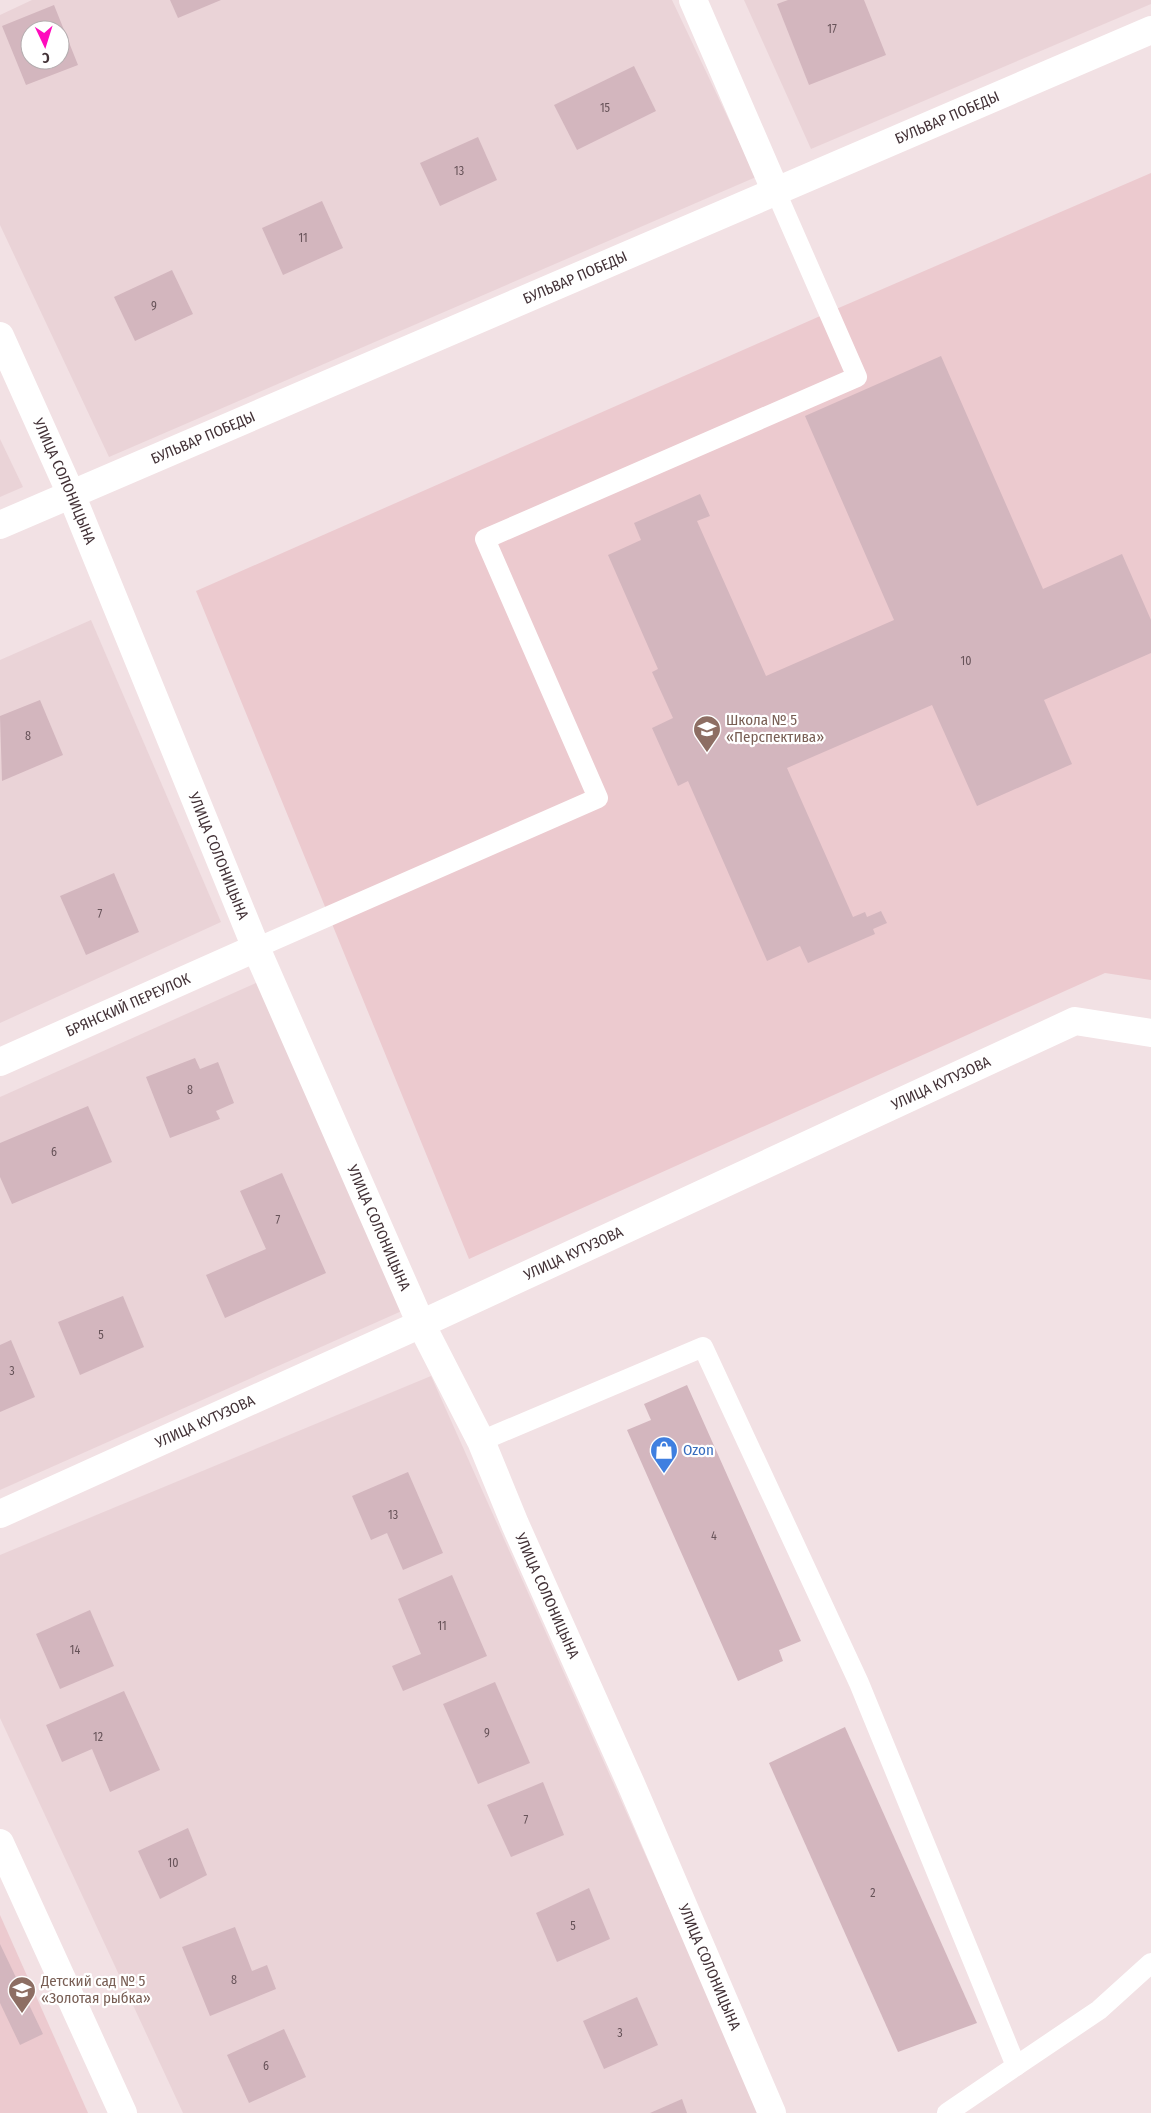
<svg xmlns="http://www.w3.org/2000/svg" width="1151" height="2113" font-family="'Fira Sans Condensed',sans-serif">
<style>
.residential{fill:#ead3d7;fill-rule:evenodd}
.education{fill:#eccacf}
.building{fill:#d3b6be;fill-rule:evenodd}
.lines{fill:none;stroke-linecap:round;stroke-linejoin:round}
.lane{stroke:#fff;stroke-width:20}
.street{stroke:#fff;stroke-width:28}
.labels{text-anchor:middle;stroke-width:4.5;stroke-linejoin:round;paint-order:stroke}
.number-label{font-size:12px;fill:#675359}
.street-label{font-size:15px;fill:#433237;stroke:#fff}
.education-label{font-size:15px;fill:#785e54;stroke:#fff;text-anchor:start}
.shop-label{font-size:15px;fill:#366cbe;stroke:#fff;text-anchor:start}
</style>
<rect width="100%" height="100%" fill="#f2e1e4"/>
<g class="residential">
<path d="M32,0H672L756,177L109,457L0,225V15ZM30,30H60V60H30Z"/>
<path d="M744,0H1151V4L811,149Z"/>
<path d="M0,439L23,487L0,497Z"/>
<path d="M91,620L221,922L0,1023V660Z"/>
<path d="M258,982L404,1310L0,1490V1097Z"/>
<path d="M431,1376L761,2113H183L0,1718V1555Z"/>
</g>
<g class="education">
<path d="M1151,173V980L1105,973L469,1259L196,591L827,313Z"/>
<path d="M0,1915L88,2113H0Z"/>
</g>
<g class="building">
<path d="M170,0H221L178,18Z"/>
<path d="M788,0H864L886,55L809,85L777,4Z"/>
<path d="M54,5L78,65L26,85L2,26ZM30,30H60V60H30Z"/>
<path d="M634,66L656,111L577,150L554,105Z"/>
<path d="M478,137L497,180L440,206L420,163Z"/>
<path d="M322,201L343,248L283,275L262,228Z"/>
<path d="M172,270L193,314L135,341L114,297Z"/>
<path d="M941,356L1043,589L1122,554L1151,620V653L1044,700L1072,764L977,806L932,705L787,768L853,917L865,912L867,917L881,911L887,923L873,929L875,934L808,963L800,946L767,961L688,781L678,786L652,728L673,718L652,672L658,669L608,555L641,540L634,523L700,494L710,516L697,521L766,676L894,620L805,416Z"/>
<path d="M40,700L63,755L2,781L0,716Z"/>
<path d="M114,873L139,932L86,955L60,896Z"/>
<path d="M195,1058L200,1069L218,1062L234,1103L216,1111L220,1119L170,1138L146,1077Z"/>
<path d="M88,1106L112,1162L12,1204L0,1177V1143Z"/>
<path d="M282,1173L326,1273L225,1318L206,1275L266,1249L240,1191Z"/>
<path d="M123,1296L144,1347L80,1375L58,1322Z"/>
<path d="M11,1340L35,1397L0,1412V1345Z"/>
<path d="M687,1385L801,1641L779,1650L783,1661L738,1681L627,1430L651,1420L644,1404Z"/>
<path d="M408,1472L443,1553L403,1570L387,1533L371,1540L352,1496Z"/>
<path d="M452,1575L487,1656L403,1691L392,1666L421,1654L398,1599Z"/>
<path d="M90,1610L114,1666L60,1689L36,1634Z"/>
<path d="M495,1682L530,1763L478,1784L443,1704Z"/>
<path d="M124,1691L160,1770L110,1792L92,1749L62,1762L46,1725Z"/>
<path d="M845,1727L977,2023L898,2052L769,1763Z"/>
<path d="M543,1782L564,1835L511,1857L487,1805Z"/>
<path d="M188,1828L207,1875L160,1899L138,1851Z"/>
<path d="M589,1888L610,1939L557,1962L536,1913Z"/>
<path d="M235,1927L252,1971L267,1965L276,1989L210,2016L182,1947Z"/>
<path d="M0,1944L43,2034L20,2045L0,2003Z"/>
<path d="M637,1997L658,2045L604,2069L583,2021Z"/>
<path d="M284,2029L306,2077L249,2103L227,2055Z"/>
<path d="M682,2099L687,2113H650Z"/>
</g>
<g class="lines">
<g class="lane">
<path d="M256,948L598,798L485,539L857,377L776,192"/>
<path d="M481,1441L703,1347L859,1683L1016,2066L947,2113"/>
<path d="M1016,2066L1099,2010L1151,1963"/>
</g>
<g class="street">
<path d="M693,0L776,192"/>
<path id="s1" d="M0,336L71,494L256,948L421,1324L481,1441L515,1524L631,1784L772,2113"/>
<path id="s2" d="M0,525L1151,30"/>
<path id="s3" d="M0,1062L256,948"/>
<path id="s4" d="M0,1514L421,1324L1075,1021L1151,1033"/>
<path d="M0,1843L123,2113"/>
</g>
</g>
<defs>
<g id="school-pin" transform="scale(1.4375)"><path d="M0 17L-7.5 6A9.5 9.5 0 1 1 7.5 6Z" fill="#8d6e63" stroke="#fff"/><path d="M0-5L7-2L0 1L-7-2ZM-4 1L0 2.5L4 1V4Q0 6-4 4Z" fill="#fff"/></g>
<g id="shop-pin" transform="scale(1.4375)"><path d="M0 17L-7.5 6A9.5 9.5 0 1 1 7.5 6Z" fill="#3f7fe0" stroke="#fff"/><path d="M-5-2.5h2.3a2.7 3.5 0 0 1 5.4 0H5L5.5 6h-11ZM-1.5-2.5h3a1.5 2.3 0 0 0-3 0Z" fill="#fff"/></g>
</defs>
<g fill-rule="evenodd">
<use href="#school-pin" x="707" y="729"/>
<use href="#shop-pin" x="664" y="1450"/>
<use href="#school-pin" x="22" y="1990"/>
</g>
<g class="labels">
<g class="number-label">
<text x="832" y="33">17</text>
<text x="605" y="112">15</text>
<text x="459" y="175">13</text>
<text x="303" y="242">11</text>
<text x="154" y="310">9</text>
<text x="966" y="665">10</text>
<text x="28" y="740">8</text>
<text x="100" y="918">7</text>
<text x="190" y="1094">8</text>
<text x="54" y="1156">6</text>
<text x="278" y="1224">7</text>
<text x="101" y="1339">5</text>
<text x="12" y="1375">3</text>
<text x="393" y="1519">13</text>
<text x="714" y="1540">4</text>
<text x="442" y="1630">11</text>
<text x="75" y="1654">14</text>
<text x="487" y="1737">9</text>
<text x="98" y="1741">12</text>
<text x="526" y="1824">7</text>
<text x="173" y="1867">10</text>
<text x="873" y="1897">2</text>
<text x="573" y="1930">5</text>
<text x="234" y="1984">8</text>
<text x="620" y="2037">3</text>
<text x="266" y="2070">6</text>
</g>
<g class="street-label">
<text dy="5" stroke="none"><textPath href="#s2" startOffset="1031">БУЛЬВАР ПОБЕДЫ</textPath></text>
<text dy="5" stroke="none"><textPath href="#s2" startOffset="626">БУЛЬВАР ПОБЕДЫ</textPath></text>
<text dy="5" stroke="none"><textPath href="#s2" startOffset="221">БУЛЬВАР ПОБЕДЫ</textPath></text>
<text dy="5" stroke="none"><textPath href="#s1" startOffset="159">УЛИЦА СОЛОНИЦЫНА</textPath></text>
<text dy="5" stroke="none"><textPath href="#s1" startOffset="564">УЛИЦА СОЛОНИЦЫНА</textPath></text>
<text dy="5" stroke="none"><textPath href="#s3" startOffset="140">БРЯНСКИЙ ПЕРЕУЛОК</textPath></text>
<text dy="5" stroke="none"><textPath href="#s4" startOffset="1035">УЛИЦА КУТУЗОВА</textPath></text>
<text dy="5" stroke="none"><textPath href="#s1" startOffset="969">УЛИЦА СОЛОНИЦЫНА</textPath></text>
<text dy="5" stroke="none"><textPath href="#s4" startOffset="630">УЛИЦА КУТУЗОВА</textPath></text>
<text dy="5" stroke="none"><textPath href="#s4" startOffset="225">УЛИЦА КУТУЗОВА</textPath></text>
<text dy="5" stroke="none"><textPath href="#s1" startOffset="1374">УЛИЦА СОЛОНИЦЫНА</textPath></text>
<text dy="5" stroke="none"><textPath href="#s1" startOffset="1779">УЛИЦА СОЛОНИЦЫНА</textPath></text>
</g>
<g class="education-label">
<text x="726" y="725">Школа № 5<tspan x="726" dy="17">«Перспектива»</tspan></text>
<text x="41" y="1986">Детский сад № 5<tspan x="41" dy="17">«Золотая рыбка»</tspan></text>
</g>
<g class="shop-label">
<text x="683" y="1455">Ozon</text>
</g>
</g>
<g transform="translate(45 45) rotate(176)"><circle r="24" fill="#ffffff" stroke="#b4adaf"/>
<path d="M0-4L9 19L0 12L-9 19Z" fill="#ff0bbd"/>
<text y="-8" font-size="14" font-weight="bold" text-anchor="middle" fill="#433237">С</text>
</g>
</svg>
